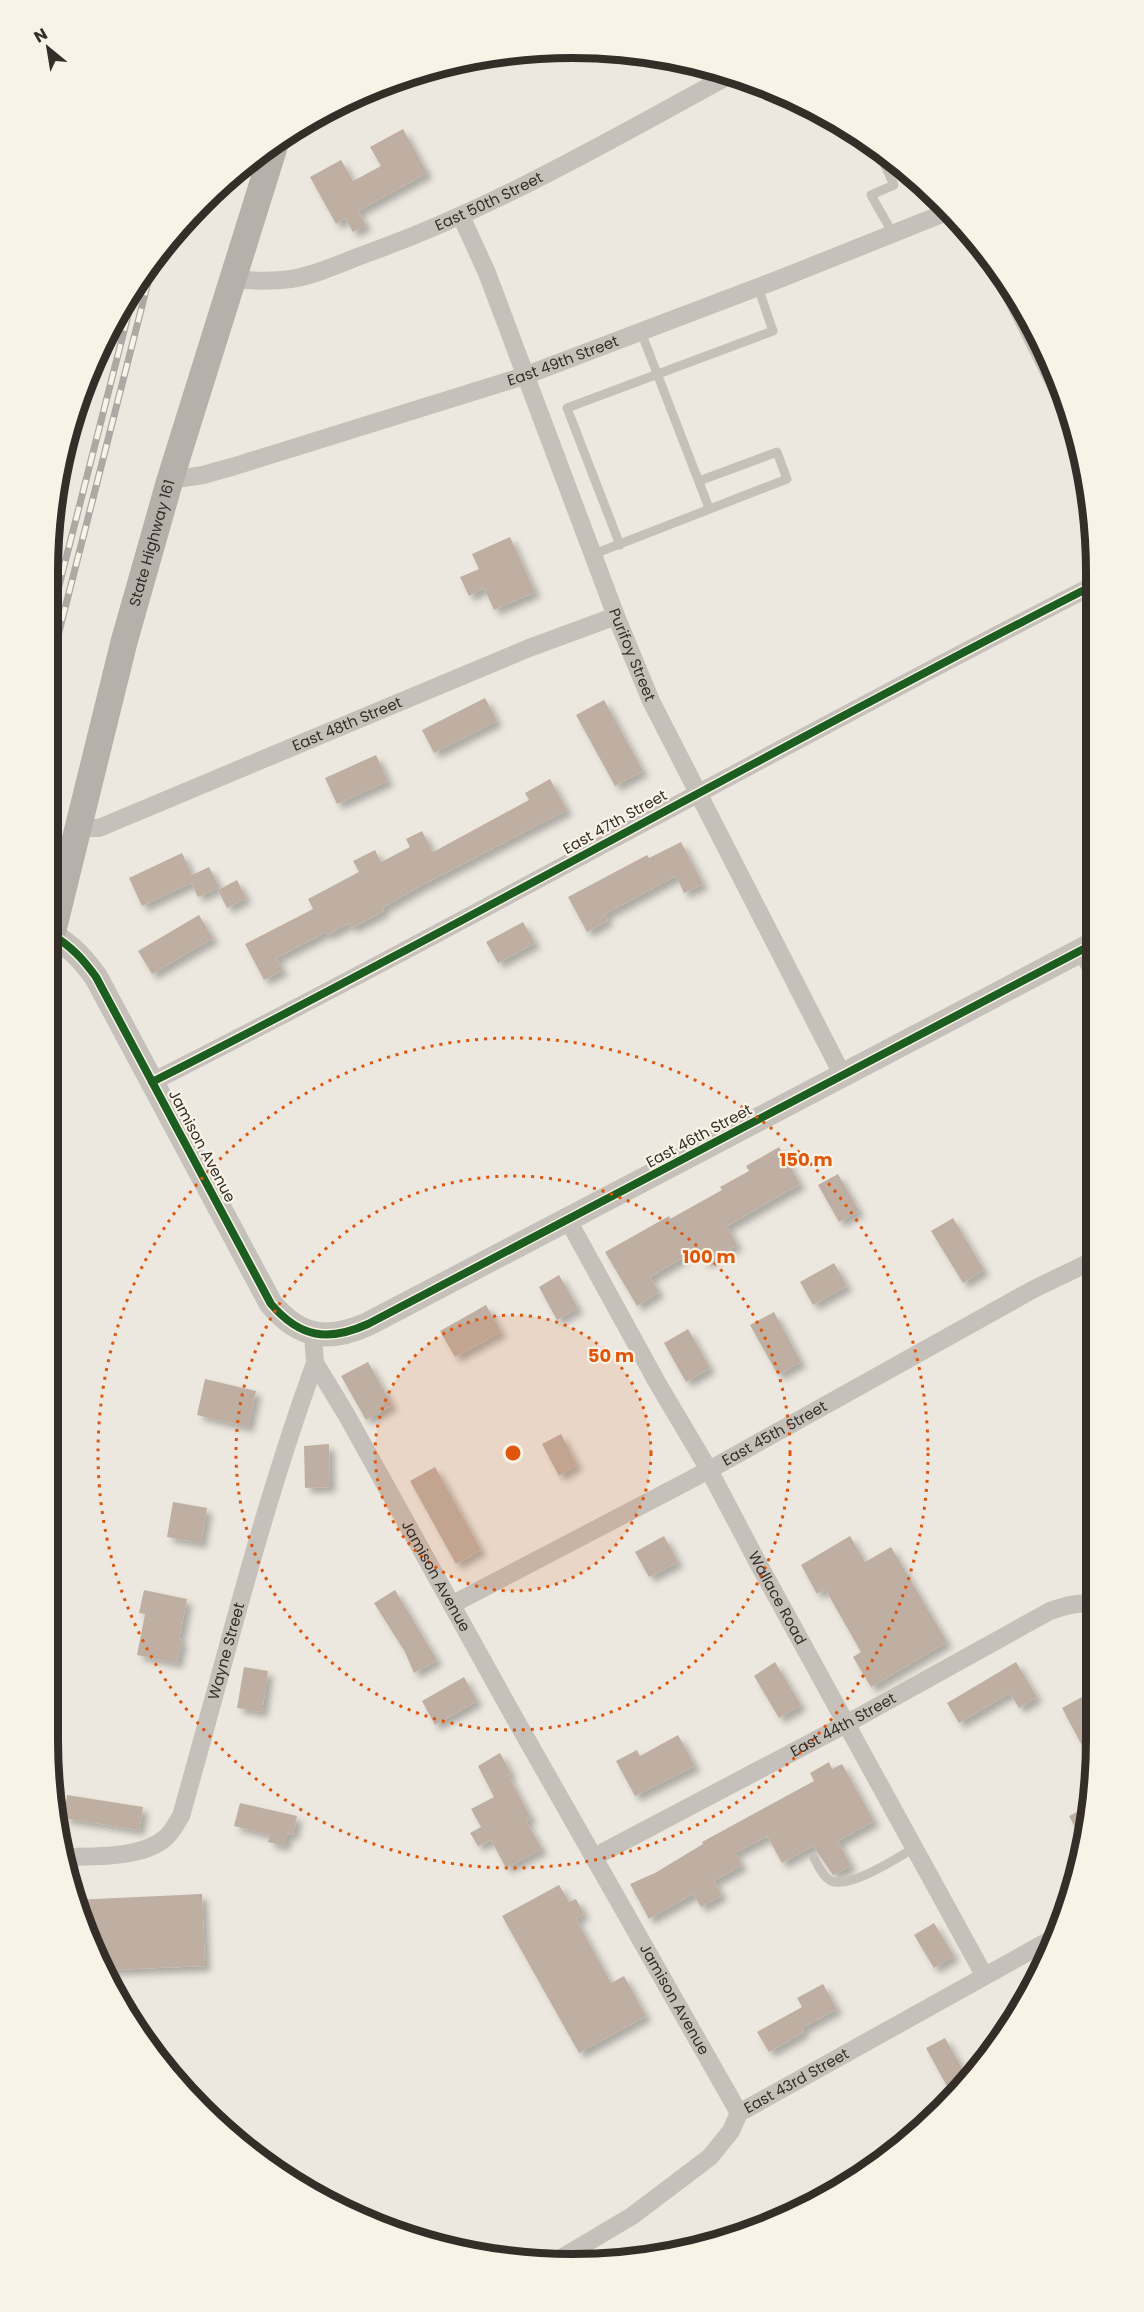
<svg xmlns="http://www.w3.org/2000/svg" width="1144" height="2312" font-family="Poppins,sans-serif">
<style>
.building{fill:#bfafa2;filter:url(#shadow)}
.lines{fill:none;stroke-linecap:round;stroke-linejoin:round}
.service{stroke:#c5c0b9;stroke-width:9}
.minor{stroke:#c5c0b9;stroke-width:18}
.tertiary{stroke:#c5c0b9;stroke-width:24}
.secondary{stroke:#b5b0aa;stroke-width:27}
.rail-casing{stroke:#aca9a4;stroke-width:7}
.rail{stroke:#f9f3e7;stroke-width:4.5;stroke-dasharray:14;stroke-linecap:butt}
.cycleway-casing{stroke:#f9f3e7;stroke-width:11}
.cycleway{stroke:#1b5e20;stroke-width:8}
.ring{fill:none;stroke:#df570d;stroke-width:3;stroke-dasharray:3 6}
.labels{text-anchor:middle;stroke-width:4.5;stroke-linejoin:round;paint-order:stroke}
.street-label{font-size:15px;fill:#352e28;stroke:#f9f3e7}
.rim{fill:none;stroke:#352e28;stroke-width:8}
.centre{fill:#df570d;stroke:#f9f3e7;stroke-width:3}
.ring-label{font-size:18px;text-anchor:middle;font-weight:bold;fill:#df570d;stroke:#f9f3e7;stroke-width:4.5;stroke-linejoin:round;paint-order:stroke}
</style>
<defs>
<filter id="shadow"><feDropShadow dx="5.5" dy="5.5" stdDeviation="3" flood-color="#0004"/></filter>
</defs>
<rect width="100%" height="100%" fill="#ece8e0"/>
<g class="building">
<path d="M403,129L427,173L358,211L366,225L353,232L345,218L336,224L310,177L341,160L353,181L381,166L370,147Z"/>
<path d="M510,537L535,592L494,610L484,588L469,596L460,577L479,569L472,554Z"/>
<path d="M485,698L497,721L434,753L422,730Z"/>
<path d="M604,700L643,771L615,786L576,715Z"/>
<path d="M376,755L388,781L337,804L325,778Z"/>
<path d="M550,779L567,810L422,885L382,908L384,911L351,928L349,923L327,935L326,932L276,958L283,970L264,980L245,944L313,909L308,899L359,872L353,861L375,850L381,862L410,847L406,839L422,831L433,852L529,800L525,793Z"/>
<path d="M681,842L703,884L684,893L676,876L605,914L608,920L587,932L568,897L647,855L649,858Z"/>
<path d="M182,853L192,875L209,867L219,887L198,897L191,883L142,906L129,878Z"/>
<path d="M237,880L246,898L227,908L218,890Z"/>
<path d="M199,915L213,938L152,974L138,951Z"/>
<path d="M523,922L535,943L498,963L486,942Z"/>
<path d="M779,1147L800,1184L727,1226L737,1245L705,1263L697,1249L650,1277L659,1292L637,1306L605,1252L669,1216L670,1219L722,1190L720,1187L749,1171L746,1166Z"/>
<path d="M838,1174L859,1211L839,1222L818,1185Z"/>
<path d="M953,1218L984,1270L963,1283L931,1231Z"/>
<path d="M834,1263L847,1286L813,1305L800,1282Z"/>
<path d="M559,1275L578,1308L557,1320L539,1287Z"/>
<path d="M486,1305L501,1332L455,1357L440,1331Z"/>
<path d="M774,1312L801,1362L778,1375L750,1325Z"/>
<path d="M688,1329L710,1368L686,1382L664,1343Z"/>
<path d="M368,1362L392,1405L366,1420L341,1376Z"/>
<path d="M205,1379L256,1391L248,1427L197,1415Z"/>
<path d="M561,1434L577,1465L559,1476L542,1444Z"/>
<path d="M329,1444L330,1487L305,1488L304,1446Z"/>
<path d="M435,1467L481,1550L456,1564L410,1481Z"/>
<path d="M173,1502L207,1508L201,1543L167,1537Z"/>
<path d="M664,1536L678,1562L649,1577L635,1552Z"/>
<path d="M850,1536L865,1562L891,1547L947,1642L871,1687L853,1657L861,1652L825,1589L817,1594L801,1565Z"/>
<path d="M144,1590L187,1599L179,1639L182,1640L177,1663L137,1655L145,1614L139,1613Z"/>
<path d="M395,1590L437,1660L414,1673L405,1652L374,1603Z"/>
<path d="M775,1662L801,1705L779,1718L754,1676Z"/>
<path d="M1016,1662L1037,1697L1019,1708L1010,1693L959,1723L947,1703Z"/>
<path d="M244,1667L268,1671L262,1712L237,1708Z"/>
<path d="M464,1677L477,1701L435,1725L422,1701Z"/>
<path d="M1082,1697L1089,1708L1096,1704L1093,1766L1062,1708Z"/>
<path d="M678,1735L695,1766L635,1796L616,1761L637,1750L640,1756Z"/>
<path d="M500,1753L511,1773L508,1775L531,1818L526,1821L542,1849L506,1868L491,1840L478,1846L470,1833L481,1827L471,1809L494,1797L478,1766Z"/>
<path d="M829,1762L832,1769L842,1764L874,1821L838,1841L851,1866L833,1875L813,1846L782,1863L767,1836L735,1853L742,1865L714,1881L722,1895L701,1907L693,1894L649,1919L630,1884L655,1873L703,1844L702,1842L814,1781L810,1773Z"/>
<path d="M67,1795L143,1807L139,1830L64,1818Z"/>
<path d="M240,1803L297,1816L293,1835L287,1834L284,1846L268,1842L270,1835L234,1826Z"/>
<path d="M1081,1810L1088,1822L1085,1846L1069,1816Z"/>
<path d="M559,1885L569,1902L576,1899L584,1914L576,1919L611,1983L624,1976L646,2016L579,2053L502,1916Z"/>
<path d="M202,1894L205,1966L109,1970L76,1909L74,1900Z"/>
<path d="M934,1923L954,1956L934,1968L914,1935Z"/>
<path d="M823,1984L837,2009L802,2028L804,2032L769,2052L757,2032L802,2007L797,1998Z"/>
<path d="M945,2038L967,2077L948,2088L926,2048Z"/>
</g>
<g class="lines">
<g class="service">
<path d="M877,148L894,185L871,195L892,232"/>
<path d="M641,332L709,508"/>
<path d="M620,545L567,408L773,331L758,287"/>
<path d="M594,554L787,479L777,452L699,481"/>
<path d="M814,1858C818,1865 823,1877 831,1881C850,1889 897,1858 914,1848"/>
</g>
<g class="minor">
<path id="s1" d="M461,216L487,273L616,616L651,701L843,1076"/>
<path d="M1001,275L1065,404"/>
<path id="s2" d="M232,279C252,281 270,282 291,279C317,275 343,262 368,253C494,208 612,139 730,75"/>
<path id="s3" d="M170,480L203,475L235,466L524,376L782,278L947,212"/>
<path id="s4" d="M78,828H99L529,648L616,616"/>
<path d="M1081,950L1093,971"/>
<path d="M152,1082C468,922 776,747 1092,586"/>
<path id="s5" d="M568,1220L658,1384L709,1470L758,1563L984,1975"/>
<path id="s6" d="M313,1334L315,1363L346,1414L509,1708L739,2113"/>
<path id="s7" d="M453,1604L709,1470L1034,1289L1094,1260"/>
<path id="s8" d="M67,1857C96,1856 141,1858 164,1839C172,1833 176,1824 181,1816C224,1665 261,1511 315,1363"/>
<path id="s9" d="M594,1857L846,1724L1050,1611C1066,1605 1079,1602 1095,1604"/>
<path id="s10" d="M563,2257L632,2216L710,2157L731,2131L739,2113L1057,1936"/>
</g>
<path class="tertiary" d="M52,935C71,946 83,959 96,977L271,1304C300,1338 328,1342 368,1324L1093,944"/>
<path class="secondary" id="s11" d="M48,950L124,642L170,480L276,141"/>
<g class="rail-casing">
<g id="rail">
<path d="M48,629L137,280"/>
<path d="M48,675L154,259"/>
</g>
</g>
<use href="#rail" class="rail"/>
<g class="cycleway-casing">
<g id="cycleway">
<path d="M52,935C71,946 83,959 96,977L271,1304C300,1338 328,1342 368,1324L1093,944"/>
<path d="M152,1082C468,922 776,747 1092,586"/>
</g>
</g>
<use href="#cycleway" class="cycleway"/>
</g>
<circle cx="513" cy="1453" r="138" fill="#df570d" fill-opacity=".12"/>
<g class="ring">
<circle cx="513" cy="1453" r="138"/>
<circle cx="513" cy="1453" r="277"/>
<circle cx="513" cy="1453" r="415"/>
</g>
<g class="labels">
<g class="street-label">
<text dy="5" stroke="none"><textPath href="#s2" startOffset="272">East 50th Street</textPath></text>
<text dy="5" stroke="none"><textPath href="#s3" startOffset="411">East 49th Street</textPath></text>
<text dy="5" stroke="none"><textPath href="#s11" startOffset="420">State Highway 161</textPath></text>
<text dy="5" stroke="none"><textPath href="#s1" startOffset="471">Purifoy Street</textPath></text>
<text dy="5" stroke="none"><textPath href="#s4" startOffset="290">East 48th Street</textPath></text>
<text transform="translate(615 822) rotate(-29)" y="5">East 47th Street</text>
<text transform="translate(699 1136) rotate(-28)" y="5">East 46th Street</text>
<text transform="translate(202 1146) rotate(62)" y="5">Jamison Avenue</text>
<text dy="5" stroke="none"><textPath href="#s7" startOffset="364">East 45th Street</textPath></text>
<text dy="5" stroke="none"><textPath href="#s6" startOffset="274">Jamison Avenue</textPath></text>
<text dy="5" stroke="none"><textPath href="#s5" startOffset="432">Wallace Road</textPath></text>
<text dy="5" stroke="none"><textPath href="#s8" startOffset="300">Wayne Street</textPath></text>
<text dy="5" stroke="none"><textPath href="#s9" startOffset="282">East 44th Street</textPath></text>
<text dy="5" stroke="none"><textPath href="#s6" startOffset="760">Jamison Avenue</textPath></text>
<text dy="5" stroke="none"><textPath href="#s10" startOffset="297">East 43rd Street</textPath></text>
</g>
</g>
<path d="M0 0H1144V2312H0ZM572 58H572A514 514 0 0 1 1086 572V1740A514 514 0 0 1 572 2254H572A514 514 0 0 1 58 1740V572A514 514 0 0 1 572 58Z" fill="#f9f3e7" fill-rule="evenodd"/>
<path class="rim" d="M572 58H572A514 514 0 0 1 1086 572V1740A514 514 0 0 1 572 2254H572A514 514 0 0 1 58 1740V572A514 514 0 0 1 572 58Z"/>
<circle cx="513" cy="1453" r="9" class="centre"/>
<g class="ring-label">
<text x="806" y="1166">150 m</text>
<text x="709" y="1263">100 m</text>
<text x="611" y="1362">50 m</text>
</g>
<g transform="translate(48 48) rotate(330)" stroke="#f9f3e7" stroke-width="4.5" paint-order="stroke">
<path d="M0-4.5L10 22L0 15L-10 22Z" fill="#352e28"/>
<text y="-9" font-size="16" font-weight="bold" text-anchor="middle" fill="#352e28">N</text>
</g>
</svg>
